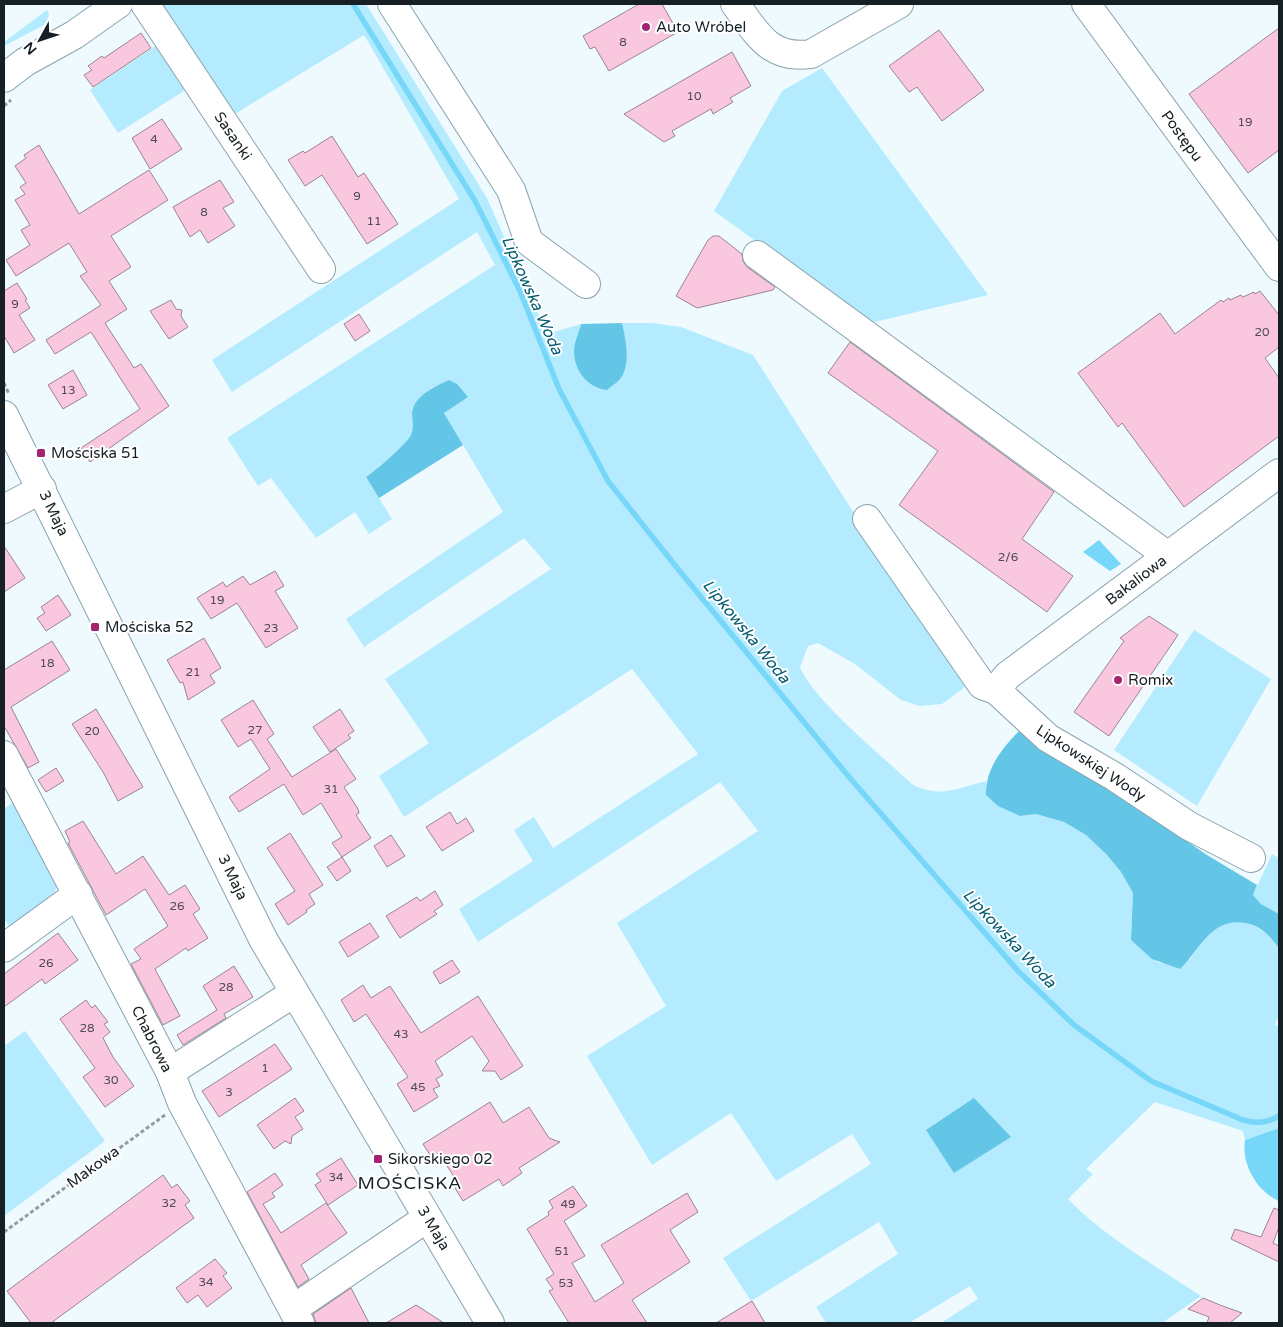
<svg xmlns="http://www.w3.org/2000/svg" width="1283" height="1327" font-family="'Varela Round',sans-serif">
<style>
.green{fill:#b5ebff}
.forest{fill:#64c6e7}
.water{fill:#76d7f9}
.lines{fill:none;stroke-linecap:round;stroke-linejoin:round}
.stream{stroke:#76d7f9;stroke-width:5.5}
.building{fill:#f9c8df;stroke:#9c848f}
.minor-casing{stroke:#89a3ad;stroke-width:30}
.major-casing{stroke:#89a3ad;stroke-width:30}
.path{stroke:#929ca1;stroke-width:3;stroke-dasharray:4 2.5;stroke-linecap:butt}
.minor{stroke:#fff;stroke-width:28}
.major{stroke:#fff;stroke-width:28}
.poi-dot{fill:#a52472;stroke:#fff;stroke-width:2}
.labels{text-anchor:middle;stroke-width:4;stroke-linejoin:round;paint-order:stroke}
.number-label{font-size:12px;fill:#4f4a53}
.poi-label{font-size:15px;fill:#162024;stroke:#fff;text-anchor:start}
.street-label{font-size:15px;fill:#162024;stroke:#fff}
.water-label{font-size:16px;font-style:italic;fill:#025a70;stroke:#fff}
.quarter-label{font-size:18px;letter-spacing:1px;fill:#162024;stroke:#fff}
</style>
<rect width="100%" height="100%" fill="#effaff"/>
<g class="green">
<path d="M158,4H366L487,198L547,334L581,324L574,351L626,341L622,323H652L681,327L753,355L965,687L942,704L919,706L901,700L855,664L818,643L808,646L800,667C813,700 883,757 912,784C939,799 958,788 986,781V795L1020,816L1036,814L1064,822L1086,835L1107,855L1121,872L1133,893L1131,940L1159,963L1190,959C1198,948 1206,935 1218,927C1240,912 1268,929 1279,949V1014L1275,1025L1279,1026V1128L1245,1140L1243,1131L1155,1102L1086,1169L1093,1174L1068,1199C1107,1239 1156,1266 1201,1296L1162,1323H941L978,1299L970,1286L909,1323H826L816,1307L898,1254L879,1222L751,1301L723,1258L871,1164L852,1134L776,1181L731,1113L652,1165L587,1056L666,1006L617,923L758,831L720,782L478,942L459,909L533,861L514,830L534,817L553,848L698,754L632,669L404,817L379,776L429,743L385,679L551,569L524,538L364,647L346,619L503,512L444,413L467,396L433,387L421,397L412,409V435L403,447L366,477L392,519L369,534L355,512L316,538L271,478L258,486L227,438L495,265L477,232L232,392L212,360L459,199L364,35L230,117Z"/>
<path d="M47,10L50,17L46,24L4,46V42Z"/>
<path d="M160,43L190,87L118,133L90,90Z"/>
<path d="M822,68L988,295L870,323L714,211L782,91Z"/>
<path d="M1194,630L1271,679L1197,806L1114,750Z"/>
<path d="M15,801L57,885L54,896L10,927L4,919V809Z"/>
<path d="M1272,854L1279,858V914L1261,904L1253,895Z"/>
<path d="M25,1031L105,1141L4,1216V1046Z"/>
</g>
<g class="forest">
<path d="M622,323C626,339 631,366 620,379C617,383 611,386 607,390C588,388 574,371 574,351C574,343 579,332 581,324Z"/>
<path d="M449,380L457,384L468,397L444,413L463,445L379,498L366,477C375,471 408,443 411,435C414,428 412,419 412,412C415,395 436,386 449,380Z"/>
<path d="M1022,728L1207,855L1257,885L1253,895L1261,904L1279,914V949C1273,939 1262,927 1250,924C1213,914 1202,947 1180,969L1152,959L1131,940L1133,893L1121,872L1107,855L1086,835L1064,822L1036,814L1020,816L998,806L986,795C985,768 1004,746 1022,728Z"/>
<path d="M974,1098L1011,1137L954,1173L926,1130Z"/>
</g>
<g class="water">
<path d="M1099,540L1121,564L1110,571L1083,552Z"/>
<path d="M1279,1128V1201C1257,1192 1241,1164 1245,1140Z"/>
</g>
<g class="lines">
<path class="stream" d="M353,4L475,201L520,291L559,389L608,481L678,569L849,777L1018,971L1074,1025L1151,1081L1243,1120C1257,1124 1266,1123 1279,1116"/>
</g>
<g class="building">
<path d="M639,4H662L678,32L609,71L595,47L590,49L583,36Z"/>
<path d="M1279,28V150L1248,173L1189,94Z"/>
<path d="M939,30L984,90L942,121L917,87L909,92L889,66Z"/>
<path d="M141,33L151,48L93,87L84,75L92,70L88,66L102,56L104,58Z"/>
<path d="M732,52L751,86L730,98L733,102L713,114L711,109L672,131L675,136L664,142L624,114Z"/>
<path d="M162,119L182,149L150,169L132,138Z"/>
<path d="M332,136L358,177L364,173L398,224L367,244L322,175L305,186L288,160L303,151L305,153Z"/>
<path d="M39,145L79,214L149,170L168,200L111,236L131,267L109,281L127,309L105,323L134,368L141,364L169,406L90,462L81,448L140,409L91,332L55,354L46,340L101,305L80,276L87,272L69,243L16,276L6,260L30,245L21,230L30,225L15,200L25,194L20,187L26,183L15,166L26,158L24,155Z"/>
<path d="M220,180L234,202L223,208L235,226L208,243L200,230L190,237L173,207Z"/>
<path d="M713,236H719L742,254L743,261L747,267L775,287L773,290L697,308L676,296L708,240Z"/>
<path d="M17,283L27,299L25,300L30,308L19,315L35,340L14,353L4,336V291Z"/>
<path d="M1260,291L1279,315V347L1265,358L1279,378V436L1184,507L1122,423L1118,427L1078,373L1160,313L1175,334L1221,300L1223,302L1229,298L1230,300L1241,295L1243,297L1254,292L1255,294Z"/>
<path d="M171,300L176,309L182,310L181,316L188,327L169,339L150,311Z"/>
<path d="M359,314L370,331L355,341L344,324Z"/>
<path d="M850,342L1054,492L1022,539L1073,576L1047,612L899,505L938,451L828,373Z"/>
<path d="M73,370L87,395L63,409L48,385Z"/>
<path d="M4,546L25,578L4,592Z"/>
<path d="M275,571L284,586L275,591L298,628L266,648L237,603L211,619L197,598L223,582L226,587L243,576L250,585Z"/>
<path d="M58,595L71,615L46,631L37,618L45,613L41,607Z"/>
<path d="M1149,616L1178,635L1109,736L1074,712L1124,641L1120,638Z"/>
<path d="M204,638L221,668L210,675L215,683L188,700L183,682L180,683L167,660Z"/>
<path d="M52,641L70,670L11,707L39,762L28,768L4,726V670Z"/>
<path d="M253,700L274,734L267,739L292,777L336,749L356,779L344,787L358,809L359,813L356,815L371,838L342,857L332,843L342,837L321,803L303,815L284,784L239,812L229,797L270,769L251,739L238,747L221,720Z"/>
<path d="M96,709L143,787L118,801L103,772L72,724Z"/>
<path d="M340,709L354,731L348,735L351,738L330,752L313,727Z"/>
<path d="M56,768L64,781L46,792L38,780Z"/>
<path d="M450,812L457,824L466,818L474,831L442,851L426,827Z"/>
<path d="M83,821L116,874L143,856L169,895L185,885L200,909L193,914L208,938L188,951L186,948L155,969L180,1016L163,1025L131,964L141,959L134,949L168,926L145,889L106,915L68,843L70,842L65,831Z"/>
<path d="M290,833L323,885L309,894L315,904L306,910L307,912L288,925L275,904L295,891L267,848Z"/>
<path d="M391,835L405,856L387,867L374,846Z"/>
<path d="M342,857L351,871L337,881L327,867Z"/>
<path d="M435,891L443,905L434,911L437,914L400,938L386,916L417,897L420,901Z"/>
<path d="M370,923L379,937L348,957L339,942Z"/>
<path d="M58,933L78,960L45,984L42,979L4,1007V974Z"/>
<path d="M452,960L460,972L440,984L433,972Z"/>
<path d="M234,966L253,997L224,1014L226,1018L183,1045L177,1035L217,1010L203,986Z"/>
<path d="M363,985L371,998L390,986L421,1033L478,996L523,1066L501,1080L495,1071H482L489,1061L472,1036L435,1061L443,1075L436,1079L440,1086L433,1089L438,1097L414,1112L397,1084L408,1077L366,1014L354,1022L341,1000Z"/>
<path d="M86,1000L92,1008L95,1005L108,1022L104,1024L110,1032L103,1038L113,1057L134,1086L105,1107L83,1077L95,1068L60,1019Z"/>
<path d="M275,1044L292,1069L219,1117L202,1091Z"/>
<path d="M295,1098L304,1111L295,1117L303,1129L292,1136L291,1144L285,1141L274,1149L257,1125Z"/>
<path d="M490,1102L503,1123L529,1107L549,1138L560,1142L519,1168L522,1173L503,1186L499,1179L463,1201L455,1188L459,1185L439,1153L432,1158L423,1144Z"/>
<path d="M341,1158L358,1185L328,1205L315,1185L321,1181L316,1174Z"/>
<path d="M275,1173L283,1185L272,1193L275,1197L263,1204L281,1233L326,1203L347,1233L301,1265L309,1279L298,1287L247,1192Z"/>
<path d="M163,1175L172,1188L177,1184L190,1201L185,1205L194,1218L51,1323H31L7,1291Z"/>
<path d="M573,1186L587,1206L564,1221L585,1256L572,1263L595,1302L624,1283L601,1245L687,1193L698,1212L670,1230L690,1262L632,1300L647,1323H569L549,1291L553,1289L546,1279L554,1274L527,1229L549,1215L548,1212L553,1208L549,1201Z"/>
<path d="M1274,1208L1279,1210V1227L1273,1243L1279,1246V1262L1231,1239L1235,1229L1261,1237Z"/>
<path d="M215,1259L227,1273L223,1276L232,1288L207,1307L198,1295L187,1303L176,1288Z"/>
<path d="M351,1288L369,1323H316L313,1314Z"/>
<path d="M1203,1298L1220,1305L1242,1313L1230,1323H1207L1209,1317L1188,1309Z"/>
<path d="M752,1301L765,1323H716Z"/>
<path d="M416,1305L444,1323H386Z"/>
</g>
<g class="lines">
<g class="minor-casing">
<g id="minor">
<path d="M145,4L321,269"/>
<path d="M392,4L511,190L529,242L586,284"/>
<path d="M735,4C757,33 769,60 811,54L899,4"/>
<path d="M1086,4L1279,267"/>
<path d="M757,255L1168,556"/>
<path d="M4,509L42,489"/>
<path d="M867,519L982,685L996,690L1048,738L1115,777L1189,826L1251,858"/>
<path d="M996,690L1007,676L1279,473"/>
<path d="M4,755L170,1072L182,1103L300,1323"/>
<path d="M4,948L78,894"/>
<path d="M170,1072L294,993"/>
<path d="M293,1309L427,1218"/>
</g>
</g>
<g class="major-casing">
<g id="major">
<path d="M4,78L25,62L74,35L118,4"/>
<path d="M4,415L263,939L490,1323"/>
</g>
</g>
<g class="path">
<path d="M4,106L11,100"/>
<path d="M4,383L9,394"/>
<path d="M4,1232L165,1115"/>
</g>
<use href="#minor" class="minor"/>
<use href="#major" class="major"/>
</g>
<g class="poi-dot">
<circle cx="646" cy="27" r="5"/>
<rect x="36" y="448" width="10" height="10" rx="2.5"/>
<rect x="90" y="622" width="10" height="10" rx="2.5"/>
<circle cx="1118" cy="680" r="5"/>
<rect x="373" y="1154" width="10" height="10" rx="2.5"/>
</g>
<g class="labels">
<g class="number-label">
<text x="623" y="46">8</text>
<text x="694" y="100">10</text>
<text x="1245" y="126">19</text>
<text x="154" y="143">4</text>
<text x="357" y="200">9</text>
<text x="204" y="216">8</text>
<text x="374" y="225">11</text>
<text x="15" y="308">9</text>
<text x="1262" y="336">20</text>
<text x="68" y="394">13</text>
<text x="1008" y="561">2/6</text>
<text x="217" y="604">19</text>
<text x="271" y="632">23</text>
<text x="47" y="667">18</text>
<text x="193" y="676">21</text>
<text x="255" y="734">27</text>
<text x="92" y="735">20</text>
<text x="331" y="793">31</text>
<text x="177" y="910">26</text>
<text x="46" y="967">26</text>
<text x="226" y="991">28</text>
<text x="87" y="1032">28</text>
<text x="401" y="1038">43</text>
<text x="265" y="1072">1</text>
<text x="111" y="1084">30</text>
<text x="418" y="1091">45</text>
<text x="229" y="1096">3</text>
<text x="336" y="1181">34</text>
<text x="169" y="1207">32</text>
<text x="568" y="1208">49</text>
<text x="562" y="1255">51</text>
<text x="206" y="1286">34</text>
<text x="566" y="1287">53</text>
</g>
<g class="poi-label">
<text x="656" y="32">Auto Wróbel</text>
<text x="51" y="458">Mościska 51</text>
<text x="105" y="632">Mościska 52</text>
<text x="1128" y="685">Romix</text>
<text x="388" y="1164">Sikorskiego 02</text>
</g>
<g class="street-label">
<text transform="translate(233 136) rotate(56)" y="5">Sasanki</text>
<text transform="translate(1182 136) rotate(54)" y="5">Postępu</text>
<text transform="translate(54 513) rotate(64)" y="5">3 Maja</text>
<text transform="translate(1136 580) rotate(-37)" y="5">Bakaliowa</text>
<text transform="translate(1091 763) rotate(33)" y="5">Lipkowskiej Wody</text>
<text transform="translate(233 877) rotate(64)" y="5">3 Maja</text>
<text transform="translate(152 1039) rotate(63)" y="5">Chabrowa</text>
<text transform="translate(93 1167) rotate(-36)" y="5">Makowa</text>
<text transform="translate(434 1228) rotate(59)" y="5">3 Maja</text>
</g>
<g class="water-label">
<text transform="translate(533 295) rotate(66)" y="6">Lipkowska Woda</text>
<text transform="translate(747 631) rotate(51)" y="6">Lipkowska Woda</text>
<text transform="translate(1010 938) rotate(47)" y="6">Lipkowska Woda</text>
</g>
<g class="quarter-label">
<text x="410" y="1189">MOŚCISKA</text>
</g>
</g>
<rect width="1283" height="1327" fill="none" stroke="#162024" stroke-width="10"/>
<g transform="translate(40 40) rotate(230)" stroke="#ffffff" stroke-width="4" paint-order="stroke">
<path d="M0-4L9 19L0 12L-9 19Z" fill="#162024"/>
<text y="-8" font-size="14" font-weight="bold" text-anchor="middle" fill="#162024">N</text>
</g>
</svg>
